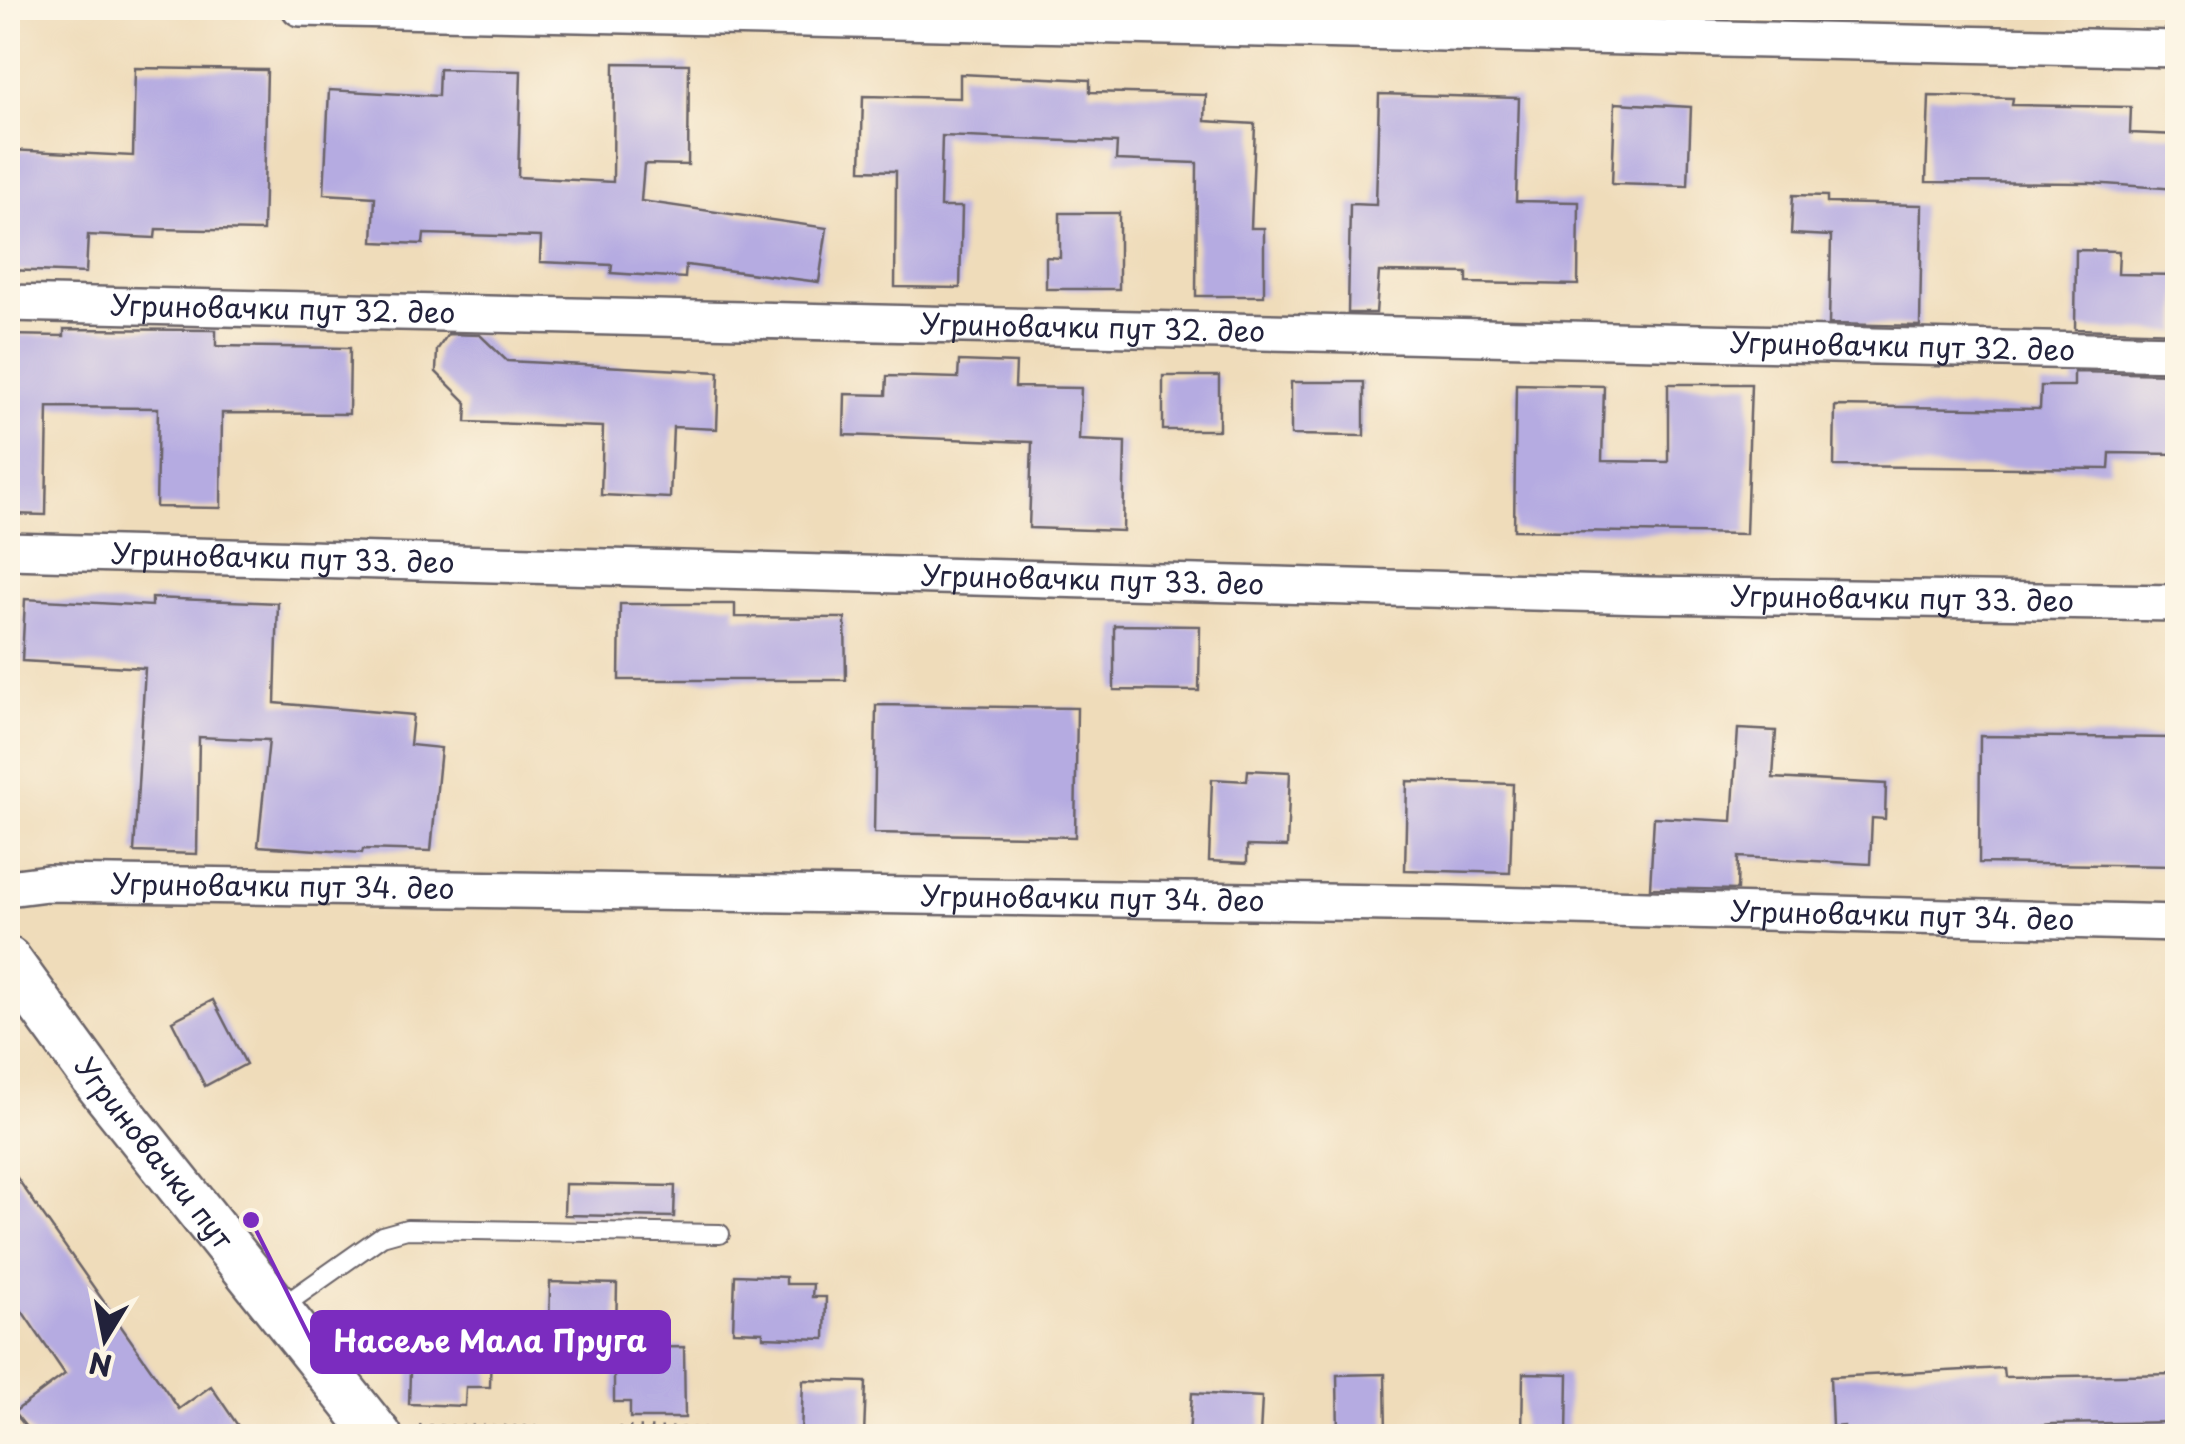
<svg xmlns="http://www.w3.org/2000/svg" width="2185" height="1444" font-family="'Playpen Sans',sans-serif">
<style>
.building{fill:#b5abe1}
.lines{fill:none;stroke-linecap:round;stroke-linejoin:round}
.service-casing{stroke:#6a6367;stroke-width:22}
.minor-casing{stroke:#6a6367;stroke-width:40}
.tertiary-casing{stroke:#6a6367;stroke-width:50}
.path{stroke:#6a6367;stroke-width:6;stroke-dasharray:2.5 8;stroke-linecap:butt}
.service{stroke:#fff;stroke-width:18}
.minor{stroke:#fff;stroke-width:35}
.tertiary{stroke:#fff;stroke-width:45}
.labels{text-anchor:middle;stroke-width:8;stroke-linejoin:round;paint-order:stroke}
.street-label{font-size:28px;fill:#22223b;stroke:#fcf5e5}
.leader{fill:none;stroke:#7b2cbf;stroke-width:4}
.callout-dot{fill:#7b2cbf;stroke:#fcf5e5;stroke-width:4}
.callout{fill:#7b2cbf;stroke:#7b2cbf;stroke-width:4}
.callout-label{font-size:30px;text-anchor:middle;font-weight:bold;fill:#fff}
</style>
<rect width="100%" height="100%" fill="#fcf5e5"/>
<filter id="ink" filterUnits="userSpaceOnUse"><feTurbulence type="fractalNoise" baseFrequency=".01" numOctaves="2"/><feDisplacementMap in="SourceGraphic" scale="20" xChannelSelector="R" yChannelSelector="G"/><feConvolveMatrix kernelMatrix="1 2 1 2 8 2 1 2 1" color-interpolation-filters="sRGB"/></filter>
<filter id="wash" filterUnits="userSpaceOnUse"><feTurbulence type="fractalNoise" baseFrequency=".0048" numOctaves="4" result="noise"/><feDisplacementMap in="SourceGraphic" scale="40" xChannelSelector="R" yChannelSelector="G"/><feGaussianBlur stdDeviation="2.25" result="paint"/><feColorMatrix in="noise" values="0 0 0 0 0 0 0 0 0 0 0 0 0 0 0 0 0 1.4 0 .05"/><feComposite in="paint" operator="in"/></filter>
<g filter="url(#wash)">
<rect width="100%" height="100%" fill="#efdcba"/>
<g id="blocks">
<g class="building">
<path d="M614,63L689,64L688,165L644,164L641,201L827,228L819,282L686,265L685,278L611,273L612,265L540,262L541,237L424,234L423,244L373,242L375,197L324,194L329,90L438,96L439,69L521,71L518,177L613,182Z"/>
<path d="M135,68L267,70L263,231L156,229L155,238L88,235L86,273L8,270L10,150L133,156Z"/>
<path d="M960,74L1090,80V92L1206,95L1205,121L1255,124L1251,228H1264V296H1196L1197,163L1116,160L1117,143L942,136L940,207H962L960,288L895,287L896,171L861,170L863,96L960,98Z"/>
<path d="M1379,94L1519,98L1516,201L1579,202L1578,285L1467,283V273L1379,272L1376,313H1348L1350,204L1376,205Z"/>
<path d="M1929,96L2013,98L2012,105L2131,107L2130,133L2178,135V189L2090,183L1926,182Z"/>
<path d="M1615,103L1691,107L1688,186L1612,184Z"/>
<path d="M1793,195L1827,196V203L1922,205L1920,326L1829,324L1831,236L1791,234Z"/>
<path d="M1060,213H1119V289H1046V257L1060,258Z"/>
<path d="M2076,250L2119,251L2118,274L2178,275V332L2075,329Z"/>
<path d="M64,329L216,330V346L350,348L349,414L222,413L221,508L156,507L158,408L48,407L46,515L8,514V335L64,336Z"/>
<path d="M448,334L480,335L507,361L719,372L717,429L673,427L670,498L601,495L603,427L466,422L467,403L436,372L437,350Z"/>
<path d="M959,361L1016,363L1015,387L1081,388L1079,440L1125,442L1123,531L1029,528L1032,442L844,435L845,394L886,395L887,376L958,378Z"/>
<path d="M2074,372L2178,374V454L2110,453L2109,469L1834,466L1835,406L2040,409L2041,386H2074Z"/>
<rect x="1163" y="376" width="56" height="54"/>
<path d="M1291,382H1364V436L1291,435Z"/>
<path d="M1516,384L1604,386L1602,461L1668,462V384H1751L1746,534L1514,530Z"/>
<path d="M152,598L278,603L275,703L413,715L410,745L441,748L431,851L363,849L362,853L258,846L269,740L199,737L197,854L134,852L145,668L22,661L25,599L152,606Z"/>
<path d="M620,604H735V617L845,618L846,680H619Z"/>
<path d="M1114,625L1200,626L1199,691L1114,690Z"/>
<path d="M876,705L1077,708L1075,837L874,833Z"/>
<path d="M1738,729L1776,731L1773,778L1886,784L1885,819L1872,818L1870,864L1738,857L1737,890L1650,888L1654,817L1732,821Z"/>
<path d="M1980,736L2178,738V866L1979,863Z"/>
<path d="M1248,770L1290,772L1287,847L1247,846V863L1209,861L1212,779L1247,781Z"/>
<path d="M1407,781L1513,784L1510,873L1405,870Z"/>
<path d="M213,1000L246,1064L205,1086L172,1021Z"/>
<path d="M8,1165L179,1409L211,1386L245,1436H33L14,1412L65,1374L22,1311L8,1322Z"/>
<path d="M565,1184L675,1186L674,1217L564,1215Z"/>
<path d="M735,1275L786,1277V1284H813L812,1297H826L825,1339L763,1337V1332L733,1331Z"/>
<path d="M550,1282L617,1284L616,1335L549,1334Z"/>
<path d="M411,1341L491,1343L490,1387H466L465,1406L409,1404Z"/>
<path d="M684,1347L685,1418H630V1402H614V1348Z"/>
<path d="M2003,1368L2004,1377L2178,1374V1422L2052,1424L2007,1429V1436H1844V1426L1832,1427L1830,1377Z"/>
<path d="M1523,1373L1568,1374L1567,1436H1522Z"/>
<path d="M1385,1374L1386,1436H1338L1337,1375Z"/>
<path d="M803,1380L866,1382L864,1436H801Z"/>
<path d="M1192,1393L1262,1397L1260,1436H1189Z"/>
</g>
</g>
</g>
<g filter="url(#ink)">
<use href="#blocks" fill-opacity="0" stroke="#6a6367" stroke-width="2.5"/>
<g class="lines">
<g class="service-casing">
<path id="service" d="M280,1308L382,1236L407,1229L720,1234"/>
</g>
<g class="minor-casing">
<g id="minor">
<path d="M300,8L2178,49"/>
<path id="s1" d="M8,303L2178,353"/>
<path id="s2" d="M8,551L1648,595L2178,603"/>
<path id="s3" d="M8,888L47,883L1453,904L2178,923"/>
</g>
</g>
<g class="tertiary-casing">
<g id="tertiary">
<path id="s4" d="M8,960L99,1085L379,1436"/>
</g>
</g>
<path class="path" d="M419,1427L723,1430"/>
<use href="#service" class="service"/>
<use href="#minor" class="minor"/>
<use href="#tertiary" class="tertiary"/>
</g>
</g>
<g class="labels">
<g class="street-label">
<text dy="10" stroke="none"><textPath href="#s1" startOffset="275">Угриновачки пут 32. део</textPath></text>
<text dy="10" stroke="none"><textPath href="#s1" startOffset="1085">Угриновачки пут 32. део</textPath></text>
<text dy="10" stroke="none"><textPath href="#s1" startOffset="1895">Угриновачки пут 32. део</textPath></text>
<text dy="10" stroke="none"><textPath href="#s2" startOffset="275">Угриновачки пут 33. део</textPath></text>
<text dy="10" stroke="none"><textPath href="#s2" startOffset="1085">Угриновачки пут 33. део</textPath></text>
<text dy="10" stroke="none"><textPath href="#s2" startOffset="1895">Угриновачки пут 33. део</textPath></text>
<text dy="10" stroke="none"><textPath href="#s3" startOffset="275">Угриновачки пут 34. део</textPath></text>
<text dy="10" stroke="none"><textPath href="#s3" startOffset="1085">Угриновачки пут 34. део</textPath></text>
<text dy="10" stroke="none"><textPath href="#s3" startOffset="1895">Угриновачки пут 34. део</textPath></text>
<text dy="10" stroke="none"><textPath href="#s4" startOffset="242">Угриновачки пут</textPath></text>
</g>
</g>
<path class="leader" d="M251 1220L312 1342"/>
<circle class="callout-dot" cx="251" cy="1220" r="10"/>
<rect class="callout" x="312" y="1312" width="357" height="60" rx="10"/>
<g class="callout-label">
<text x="490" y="1352">Насеље Мала Пруга</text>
</g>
<rect width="2185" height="1444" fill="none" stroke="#fcf5e5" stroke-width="40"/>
<g transform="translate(105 1339) rotate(190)" stroke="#fcf5e5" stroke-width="8" paint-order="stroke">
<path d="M0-8L18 38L0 25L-18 38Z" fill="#22223b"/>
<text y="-15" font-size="28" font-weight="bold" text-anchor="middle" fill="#22223b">N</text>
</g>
</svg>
